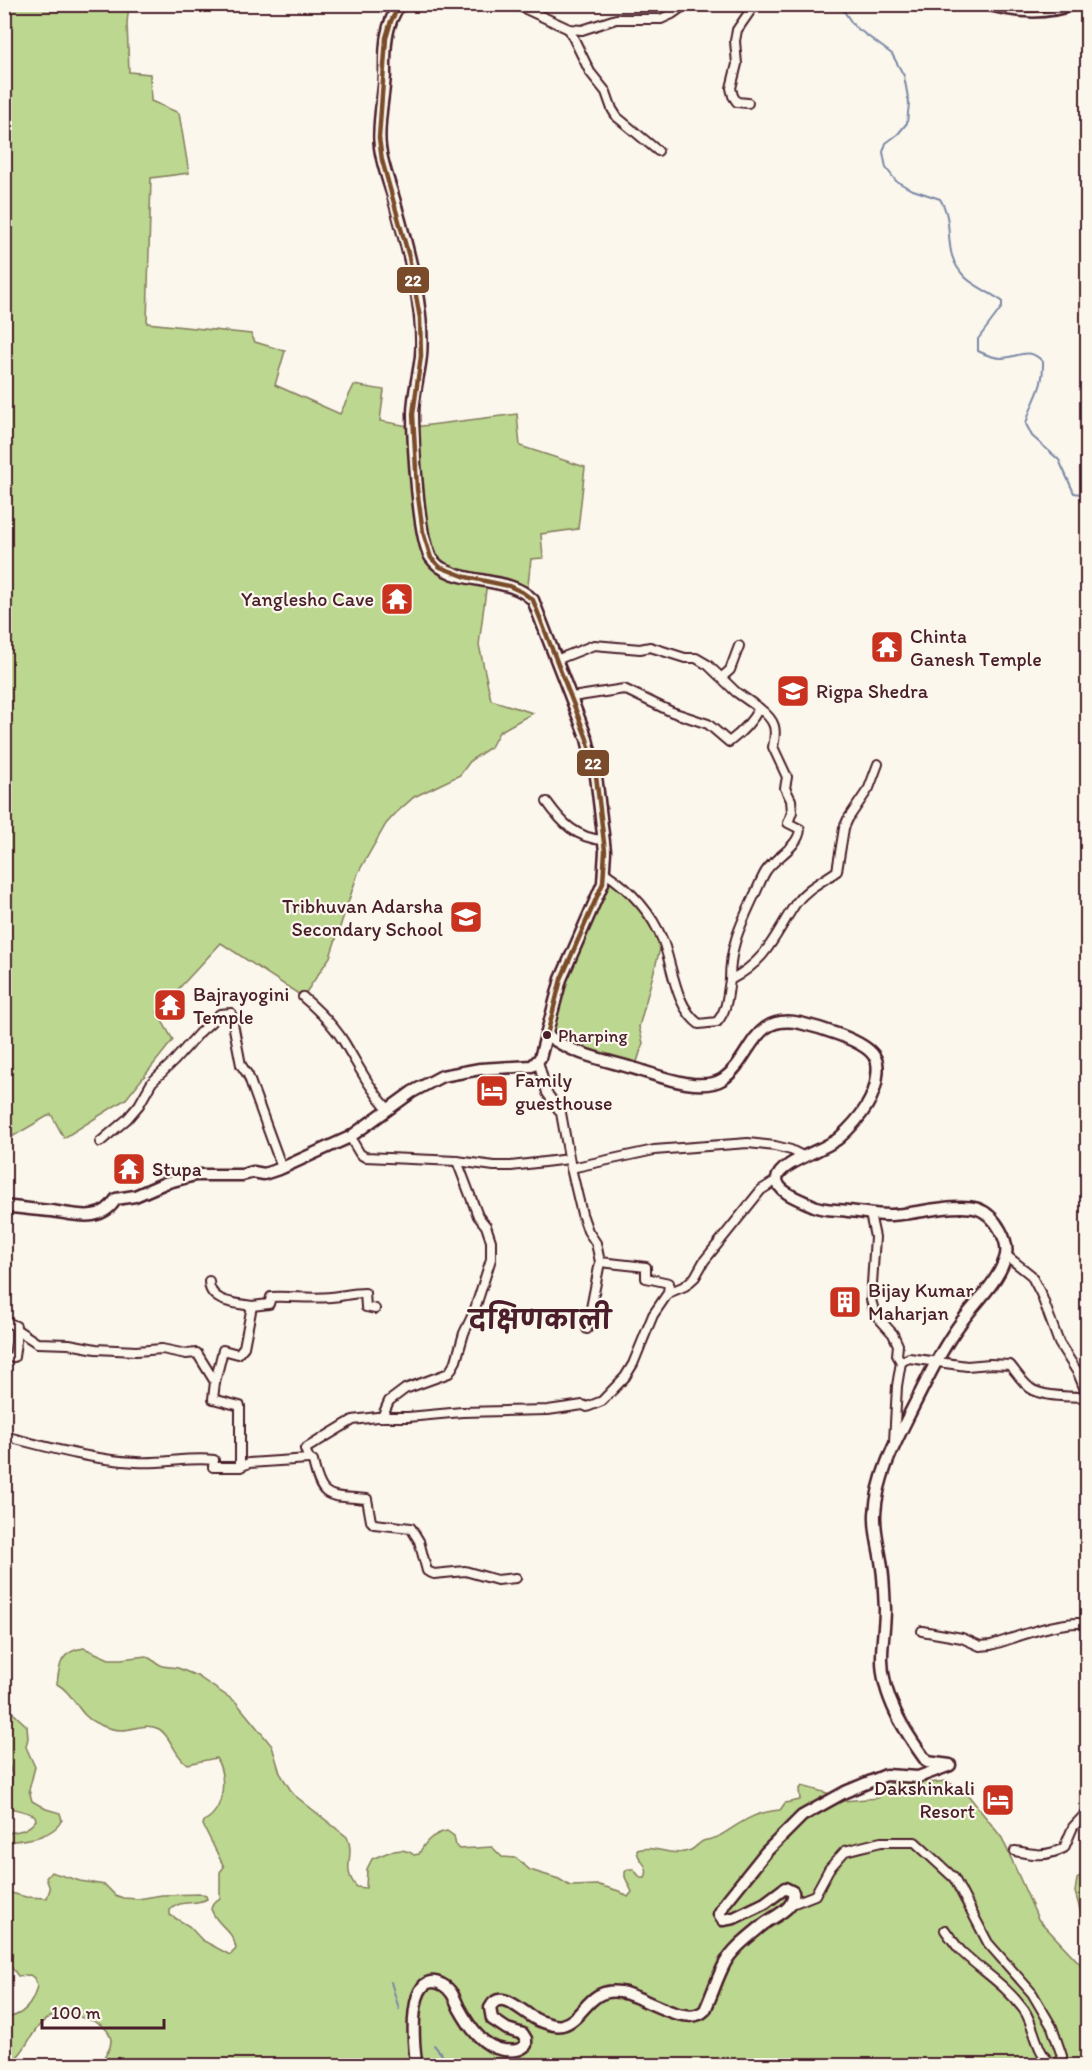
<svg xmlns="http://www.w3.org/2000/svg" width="1092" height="2070" font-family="Itim,'Playpen Sans Deva',sans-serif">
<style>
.green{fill:#bcd78f;stroke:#837b5d;stroke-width:1.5}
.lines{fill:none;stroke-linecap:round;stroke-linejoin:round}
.stream{stroke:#7b88a6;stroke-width:2}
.street-casing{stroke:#4a1f2b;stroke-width:12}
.secondary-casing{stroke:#4a1f2b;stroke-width:15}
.street{stroke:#fbf7ec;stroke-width:8}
.secondary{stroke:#fbf7ec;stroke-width:10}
.bus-1-casing{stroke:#fbf7ec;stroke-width:9}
.bus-1{stroke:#7a4b2a;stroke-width:4.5}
.bus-dot{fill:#4a1f2b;stroke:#fbf7ec;stroke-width:2}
.labels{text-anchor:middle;stroke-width:4.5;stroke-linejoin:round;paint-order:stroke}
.bus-label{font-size:18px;fill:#4a1f2b;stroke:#fbf7ec;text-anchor:start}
.poi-label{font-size:20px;fill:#4a1f2b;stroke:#fbf7ec;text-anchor:start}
.district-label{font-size:26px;font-weight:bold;fill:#4a1f2b;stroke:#fbf7ec}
.line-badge{stroke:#fbf7ec;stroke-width:2}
.badge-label{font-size:16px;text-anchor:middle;font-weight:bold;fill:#fff}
</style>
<rect width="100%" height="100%" fill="#fbf7ec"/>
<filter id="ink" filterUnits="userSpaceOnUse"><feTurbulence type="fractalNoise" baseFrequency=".0167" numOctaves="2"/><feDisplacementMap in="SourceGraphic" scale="12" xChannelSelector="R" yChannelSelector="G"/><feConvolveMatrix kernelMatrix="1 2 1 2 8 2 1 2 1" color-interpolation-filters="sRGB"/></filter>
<g filter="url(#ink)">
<g class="green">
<path d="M4,5H129L127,23L129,72L150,74L151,101L179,113L189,173L151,178L147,323L251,334L255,342L285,351L275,385L340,414L354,385L384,390L380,421L414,427L517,414L520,446L585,467L578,529L541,534L543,558L531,559L527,593L487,582L479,645L491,700L533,713L499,732L491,747L471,760L460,775L414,797L396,813L386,824L358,873L330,957L303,997L221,943L157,1012L173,1040L126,1099L64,1138L51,1114L5,1141Z"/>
<path d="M604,872L651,917L661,945L639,1027L643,1043L637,1062L563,1042L547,1035L549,1024Z"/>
<path d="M84,1648L109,1659H121L146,1656L162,1666L178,1668L197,1676L236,1702L272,1746L280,1773L293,1794L347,1837C356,1856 340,1869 357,1887L366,1888L367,1869L372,1859C386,1853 402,1845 414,1855L419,1854C425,1841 433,1834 447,1831L454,1836L456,1846L459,1849L492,1847L502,1857L516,1858L530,1870L559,1879L570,1886L599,1885L619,1891L628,1897L632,1892L625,1877V1872L628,1869H633L641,1878H645C651,1864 637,1862 637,1850C654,1844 670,1857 688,1851C694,1850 697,1844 703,1841C709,1839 716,1839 721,1835C742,1822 754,1812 780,1810L785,1803L800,1800L799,1790L802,1786L827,1793L843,1801L878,1798L889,1784L905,1780L929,1783L946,1781L965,1791L1002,1838L1038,1919L1087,1971V2065H96C121,2044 113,2025 83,2018C76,2016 68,2013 60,2014C30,2018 31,2055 5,2065V2018C24,2016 33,2004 37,1986L34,1978L30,1975L18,1976L5,1959L4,1891L26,1897L47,1898L50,1889L46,1878L51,1872L80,1881L105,1885L115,1895L123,1898L138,1899L162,1895L201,1894L206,1896L207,1899C194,1906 180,1899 170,1910V1915L189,1926L202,1940L230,1955L236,1949C233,1928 217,1927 211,1909L213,1903L220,1898V1872L224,1867L203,1825L204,1821C225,1810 227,1777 216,1758L187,1764C174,1755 171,1736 159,1729C146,1722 135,1730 122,1730C114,1730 104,1727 96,1723C78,1715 74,1693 57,1684C59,1664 61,1651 84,1648Z"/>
<path d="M5,1700L13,1713L27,1726L28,1738L26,1747L35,1767L29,1790L32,1801L46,1809L60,1813L62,1820C52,1839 24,1840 5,1842V1833C17,1832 28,1831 36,1820L35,1816C28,1811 10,1809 8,1807C0,1799 12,1787 12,1779C12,1771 8,1763 5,1756Z"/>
<path d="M1087,1869V1934L1075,1892L1077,1879Z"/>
</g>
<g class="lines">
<g class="stream">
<path d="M839,4L854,26L892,54L904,76L909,103L907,123L898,134L886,143L883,152L886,168L896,181L910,189L940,199C957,226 939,252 966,278C973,285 992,294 1002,301V307L978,339V351C986,355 993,358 1002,358C1019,357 1029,346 1043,362C1044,390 1032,399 1026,424L1032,436L1059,460L1074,493L1088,495"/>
<path d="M391,1982L399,2009"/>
<path d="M434,2045L451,2066"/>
</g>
<g class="street-casing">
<g id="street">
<path d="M456,4H467"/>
<path d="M515,4L569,29L582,30L616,19H661L672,14L686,4"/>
<path d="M569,29L590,72L606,92L612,109L617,117L658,151"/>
<path d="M748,103L737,102L733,96L731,88L737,64L735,41L737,30L755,4"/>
<path d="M556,660L594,645L640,649L650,647L685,658H696L708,665L736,692L759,708C752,722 741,733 729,742L708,724L672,712L624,689L572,697"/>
<path d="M722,677L730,670L739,646"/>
<path d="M547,802C562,823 576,838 603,840"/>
<path d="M604,872C631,890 651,911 663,941C673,968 675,1006 699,1024L717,1022C728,1009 727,996 730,980C768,960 774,936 796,903C807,888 823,881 837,871L844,828L848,819L869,788L878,764"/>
<path d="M730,980C730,946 740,926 754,896C758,888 761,879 766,871C775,857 799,847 800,829L788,823L792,812L791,800L785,788L787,777L773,747C777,729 776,721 759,708"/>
<path d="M303,997C318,1010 333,1024 344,1042C358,1065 369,1088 388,1109"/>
<path d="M538,1061L547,1093L561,1113L571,1168L654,1150L748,1143L775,1146L791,1150L803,1156"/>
<path d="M350,1137L360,1154L365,1157L457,1161L494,1166H511L569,1159"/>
<path d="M100,1142L127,1119L139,1105L152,1082L174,1061L201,1031L220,1014L231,1013L241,1065L248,1075L282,1168"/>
<path d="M571,1168L582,1214L588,1231L596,1243L600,1262L646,1267V1278L669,1283L668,1293"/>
<path d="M870,1214L875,1237L871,1300L875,1314L893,1334L898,1345L897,1355L901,1362L897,1386L894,1442"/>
<path d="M1007,1256L1031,1275L1041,1294L1059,1343L1078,1373L1085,1390L1088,1392"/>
<path d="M209,1281C209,1303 236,1303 252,1306L244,1347L238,1354L223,1350L215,1382"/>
<path d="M252,1306L269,1304L271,1297C291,1296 311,1299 331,1297C342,1296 353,1293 365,1293L366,1307L375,1309"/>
<path d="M4,1321L16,1326V1342L14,1357L4,1358"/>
<path d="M16,1329L37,1343L69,1344L96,1349L136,1351L162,1349L186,1354L197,1353L215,1382L213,1399L240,1406V1467"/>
<path d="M587,1329L600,1262"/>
<path d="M901,1362L909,1358L967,1366L990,1364L1010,1365C1016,1372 1022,1382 1030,1388C1041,1397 1073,1397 1088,1397"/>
<path d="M382,1417L389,1401L405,1389L449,1373L456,1361L464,1333L474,1312L491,1259V1241L486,1226L478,1216L457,1161"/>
<path d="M4,1436C47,1447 92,1460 136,1462C162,1464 188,1457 214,1460L213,1467H240L249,1463L309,1459L305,1449L353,1420L377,1417H408L462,1412L548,1410L583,1405L587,1407L602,1401L625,1377L633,1364L653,1315L668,1293L685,1286L695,1277L704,1261L761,1190L777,1180"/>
<path d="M309,1459L313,1461C322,1502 329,1495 367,1499L371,1521L374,1524L411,1528L419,1541L427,1571L434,1574L465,1571L497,1580L516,1578"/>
<path d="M922,1631L962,1638L980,1646L991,1645C1015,1638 1065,1618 1088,1624"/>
<path d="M1015,1851C1036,1855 1045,1857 1064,1848L1073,1827L1088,1811"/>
<path d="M792,1904L815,1895L829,1869L845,1851L881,1842H915L954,1878L988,1943L1032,1993L1052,2027L1062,2056L1059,2062L1051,2063C1036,2053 1035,2026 1024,2010C1006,1985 983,1972 962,1952C956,1946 950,1937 945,1930"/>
</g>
</g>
<g class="secondary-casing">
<g id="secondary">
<path d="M987,4C1014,12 1044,16 1072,4"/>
<path d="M547,1035C574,1055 605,1060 636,1069C659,1076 701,1093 723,1079C753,1058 751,1013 800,1023C818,1027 864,1040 874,1056C878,1061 878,1069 877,1076C875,1100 857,1122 839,1138C827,1149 778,1163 777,1179C777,1193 804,1201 814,1206C825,1211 836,1209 848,1211C861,1212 875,1215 889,1215C912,1215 956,1202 978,1209C995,1215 1011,1242 1005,1259C997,1283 976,1302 962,1321C941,1349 927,1380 911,1411C895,1443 877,1477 875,1514C874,1533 880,1549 882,1568C884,1581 884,1595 885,1609C885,1625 882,1641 882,1657C881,1696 905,1732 927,1762L950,1765"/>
<path d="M4,1206C20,1208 36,1210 51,1211C75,1214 101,1224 116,1199L135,1196L165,1183L195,1175H242L253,1172L264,1174L282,1168L350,1137L412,1092L442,1076L480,1069L532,1066L540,1058L561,979L603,883L605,851L596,776L587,739L533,600C508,573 452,588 431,558C418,541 413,439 413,414C413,394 419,375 421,356C425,308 407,246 394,199C389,182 382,164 380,147C377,123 384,98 385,74C385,49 384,26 400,4"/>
<path d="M417,2066C413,2049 406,1965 443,1985C452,1990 455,1999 459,2008C469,2026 482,2047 504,2050C513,2051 520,2051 526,2045V2039L523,2034L507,2029L492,2019L490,2008C501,1985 526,2017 540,2021C547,2023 555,2027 562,2025C584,2020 588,1987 620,1992C642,1995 687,2029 705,2010C712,1995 717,1978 725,1963C733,1948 751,1935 764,1924C776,1915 796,1908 793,1892L785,1888L765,1903L734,1918L723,1920L719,1914L725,1903L766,1852L802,1816L845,1792L886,1775L918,1777L948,1766"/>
</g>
</g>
<use href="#street" class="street"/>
<use href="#secondary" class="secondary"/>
<g class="bus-1-casing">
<g id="bus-1">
<path d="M400,4L391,21L386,38L379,138L382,160L409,257L420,318L421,356L413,414L417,489L423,532L431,558L440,567L466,577L509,586L522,592L533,600L587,739L596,776L605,851L603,883L561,979L547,1035"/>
<path d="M989,4C1017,12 1043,14 1071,4"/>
</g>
</g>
<use href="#bus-1" class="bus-1"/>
</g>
</g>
<defs>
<g id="temple-square" transform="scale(1.725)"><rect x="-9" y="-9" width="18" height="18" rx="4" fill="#c8321e" stroke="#fbf7ec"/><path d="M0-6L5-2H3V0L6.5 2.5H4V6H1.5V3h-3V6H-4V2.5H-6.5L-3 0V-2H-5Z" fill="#fff"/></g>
<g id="university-square" transform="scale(1.725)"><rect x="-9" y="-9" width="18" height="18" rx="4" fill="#c8321e" stroke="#fbf7ec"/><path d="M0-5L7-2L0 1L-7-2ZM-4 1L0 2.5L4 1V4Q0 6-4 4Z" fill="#fff"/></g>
<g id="school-square" transform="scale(1.725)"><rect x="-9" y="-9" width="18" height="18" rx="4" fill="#c8321e" stroke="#fbf7ec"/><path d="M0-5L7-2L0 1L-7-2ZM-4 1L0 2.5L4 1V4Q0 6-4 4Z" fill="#fff"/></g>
<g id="hotel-square" transform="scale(1.725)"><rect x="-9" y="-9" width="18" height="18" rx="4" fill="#c8321e" stroke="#fbf7ec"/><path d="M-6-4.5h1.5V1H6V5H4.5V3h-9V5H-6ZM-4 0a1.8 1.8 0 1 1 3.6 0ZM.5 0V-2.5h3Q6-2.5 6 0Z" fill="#fff"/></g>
<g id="building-square" transform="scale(1.725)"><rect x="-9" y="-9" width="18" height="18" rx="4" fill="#c8321e" stroke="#fbf7ec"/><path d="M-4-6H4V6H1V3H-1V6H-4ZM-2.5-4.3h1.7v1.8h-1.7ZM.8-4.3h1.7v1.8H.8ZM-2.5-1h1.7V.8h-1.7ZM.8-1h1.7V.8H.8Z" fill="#fff"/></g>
</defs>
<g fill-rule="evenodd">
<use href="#temple-square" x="397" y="599"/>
<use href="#temple-square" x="887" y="647"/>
<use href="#university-square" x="793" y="691"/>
<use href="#school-square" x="466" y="917"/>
<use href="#temple-square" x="170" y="1005"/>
<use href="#hotel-square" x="492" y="1091"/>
<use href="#temple-square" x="129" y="1169"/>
<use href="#building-square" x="845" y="1302"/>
<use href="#hotel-square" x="998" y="1800"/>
</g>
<circle class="bus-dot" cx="547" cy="1035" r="5"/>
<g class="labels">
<g class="bus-label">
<text x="558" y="1042">Pharping</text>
</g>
<g class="poi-label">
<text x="374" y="606" text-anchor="end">Yanglesho Cave</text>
<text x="910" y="643">Chinta<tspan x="910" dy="23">Ganesh Temple</tspan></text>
<text x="816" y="698">Rigpa Shedra</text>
<text x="443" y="913" text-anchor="end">Tribhuvan Adarsha<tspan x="443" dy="23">Secondary School</tspan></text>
<text x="193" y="1001">Bajrayogini<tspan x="193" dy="23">Temple</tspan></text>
<text x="515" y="1087">Family<tspan x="515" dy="23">guesthouse</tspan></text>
<text x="152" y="1176">Stupa</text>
<text x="868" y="1297">Bijay Kumar<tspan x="868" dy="23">Maharjan</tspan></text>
<text x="975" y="1795" text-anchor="end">Dakshinkali<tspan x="975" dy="23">Resort</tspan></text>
</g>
<g class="district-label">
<text x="540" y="1329">दक्षि‍णकाली</text>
</g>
</g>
<g class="line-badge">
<rect x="396" y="266" width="34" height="28" rx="6" fill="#7a4b2a"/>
<rect x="576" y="749" width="34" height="28" rx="6" fill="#7a4b2a"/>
</g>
<g class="badge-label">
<text x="413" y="286">22</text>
<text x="593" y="769">22</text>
</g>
<rect width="1092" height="2070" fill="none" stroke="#fbf7ec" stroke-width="24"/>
<rect x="12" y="12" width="1068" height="2046" fill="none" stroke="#4a1f2b" stroke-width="2" filter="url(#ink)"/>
<path d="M42 2019v9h122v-9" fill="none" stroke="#4a1f2b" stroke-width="3"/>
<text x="51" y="2019" font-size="18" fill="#4a1f2b" stroke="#fbf7ec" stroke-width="4.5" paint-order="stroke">100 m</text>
</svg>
